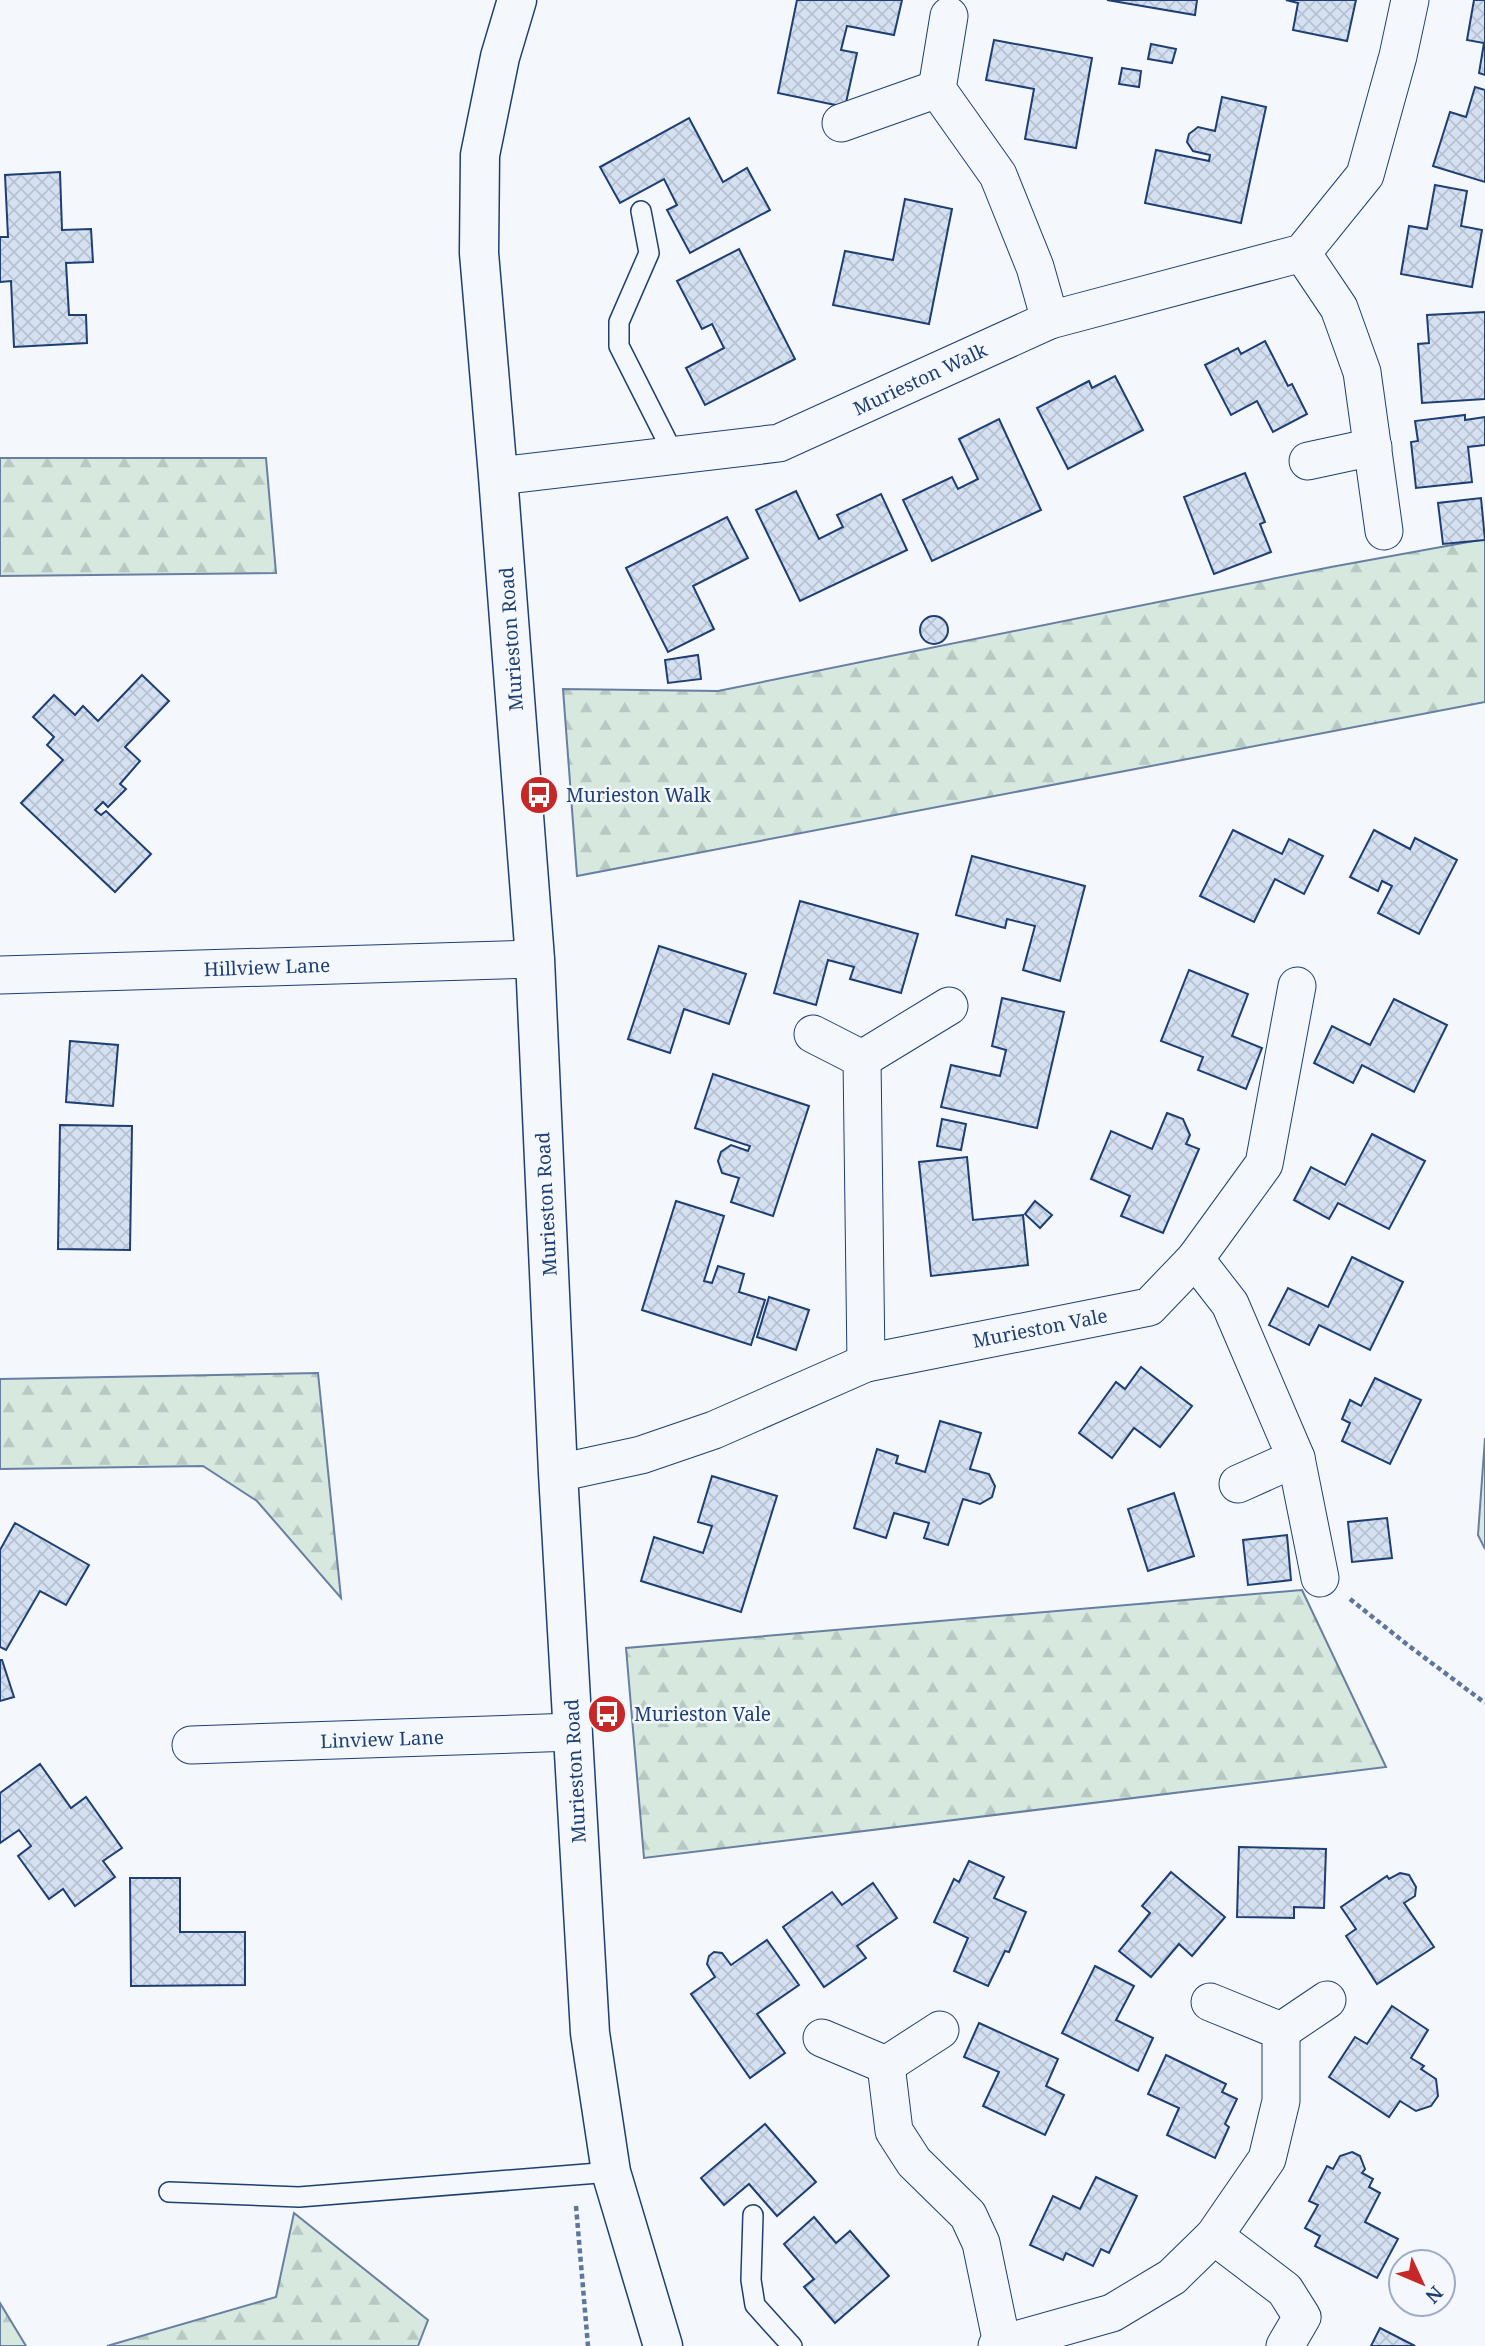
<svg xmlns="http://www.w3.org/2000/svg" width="1485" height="2346" font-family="'Noto Serif',serif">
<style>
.forest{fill:url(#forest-firs);stroke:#687fa3;stroke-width:2}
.building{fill:url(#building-cross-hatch);stroke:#1d3f73;stroke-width:2}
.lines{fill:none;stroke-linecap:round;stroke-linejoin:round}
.lane-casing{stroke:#1d3f73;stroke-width:22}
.street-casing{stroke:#1d3f73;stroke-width:39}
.secondary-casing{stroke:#1d3f73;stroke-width:41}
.path{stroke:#5e769c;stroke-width:4.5;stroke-dasharray:5 3.5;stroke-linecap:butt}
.lane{stroke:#f4f7fb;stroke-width:19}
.street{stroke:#f4f7fb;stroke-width:37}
.secondary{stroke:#f4f7fb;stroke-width:38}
.labels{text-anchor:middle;stroke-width:5;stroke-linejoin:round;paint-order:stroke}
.street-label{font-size:19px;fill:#1d3f73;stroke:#f4f7fb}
.poi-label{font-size:19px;fill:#1d3f73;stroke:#f4f7fb;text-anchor:start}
</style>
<defs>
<pattern id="forest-firs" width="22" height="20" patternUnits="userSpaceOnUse" patternTransform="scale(1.75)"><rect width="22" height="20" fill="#d7e8df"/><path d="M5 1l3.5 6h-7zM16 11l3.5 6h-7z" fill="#b8c8c3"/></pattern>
<pattern id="building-cross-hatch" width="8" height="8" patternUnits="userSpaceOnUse" patternTransform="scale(1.75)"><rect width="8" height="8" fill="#d5e0f0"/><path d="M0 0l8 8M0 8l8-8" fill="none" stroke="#b6c1d1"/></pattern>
</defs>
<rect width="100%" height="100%" fill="#f4f7fb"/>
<g class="forest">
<path d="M0,458H266L276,573L0,576Z"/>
<path d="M1485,539V702L577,876L563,689L718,691L1331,567Z"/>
<path d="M318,1373L341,1598L257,1501L203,1466L0,1469V1379Z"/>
<path d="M1485,1438V1549L1478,1535Z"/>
<path d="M1302,1590L1386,1767L644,1858L626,1648Z"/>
<path d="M294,2213L428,2320L418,2346H107L276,2297Z"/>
<path d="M0,2303L26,2346H0Z"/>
</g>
<g class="building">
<path d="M797,0H902L894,35L847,26L841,50L857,53L845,107L778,93Z"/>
<path d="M1107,0H1197L1195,15Z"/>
<path d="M1286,0H1356L1347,41L1293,30L1298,3Z"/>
<path d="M1474,0H1485V75L1479,73L1484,43L1467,40Z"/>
<path d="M994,40L1092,58L1076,148L1025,139L1034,89L986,80Z"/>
<path d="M1151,44L1176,49L1172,63L1148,59Z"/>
<path d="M1122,68L1141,71L1139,87L1119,84Z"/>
<path d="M1475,87L1485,90V182L1433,166L1450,112L1466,117Z"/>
<path d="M1222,97L1266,107L1241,223L1145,203L1156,150L1209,161L1210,155L1193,151L1187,142L1189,134L1198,127L1215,131Z"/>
<path d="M689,118L723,182L747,168L770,210L690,253L667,210L677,205L664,179L620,203L600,167Z"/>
<path d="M60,172L62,230L91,229L93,262L66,263L69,315H86L87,343L14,347L11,281L0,282V237H8L5,175Z"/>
<path d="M1435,185L1467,191L1461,226L1482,230L1472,287L1401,274L1409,226L1427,229Z"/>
<path d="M905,199L952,209L929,324L833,305L845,251L893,260Z"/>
<path d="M739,249L795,359L705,405L686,368L724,348L712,324L702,329L677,281Z"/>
<path d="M1485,312V399L1422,403L1418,344L1429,343L1427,315Z"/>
<path d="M1265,341L1288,386L1292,384L1307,414L1273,432L1257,401L1231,415L1205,365L1238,348L1241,354Z"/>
<path d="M1115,376L1143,430L1068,469L1037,408L1089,381L1092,388Z"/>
<path d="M1465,415V420L1485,417V445L1468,447L1472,482L1416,488L1411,442L1418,441L1415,421Z"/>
<path d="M999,419L1041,510L932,561L903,500L952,477L958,489L978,479L959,439Z"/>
<path d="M1245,473L1265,522L1260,524L1271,552L1214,574L1184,497Z"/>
<path d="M796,491L819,539L843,527L837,515L881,494L907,550L800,601L756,510Z"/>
<path d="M1481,498L1485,540L1443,544L1438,503Z"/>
<path d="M727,517L748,558L693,586L714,629L668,652L626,568Z"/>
<circle cx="934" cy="630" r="14"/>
<path d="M698,655L701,679L668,683L665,660Z"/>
<path d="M142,675L169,701L125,747L140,761L120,784L126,789L108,807L103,802L95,810L101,815L106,811L151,854L115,892L21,803L63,760L47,745L54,737L33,717L54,695L75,715L83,706L98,721Z"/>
<path d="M1233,830L1282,854L1289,839L1323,856L1304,894L1275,879L1254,922L1200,896Z"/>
<path d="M1374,830L1410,849L1415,838L1457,860L1419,934L1378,913L1392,886L1382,881L1378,891L1350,877Z"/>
<path d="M972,856L1085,886L1060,981L1023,970L1035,926L1007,919L1005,928L956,915Z"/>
<path d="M800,901L918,934L901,993L850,979L854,967L828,960L816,1005L774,993Z"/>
<path d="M659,946L746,974L729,1024L684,1009L670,1053L628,1039Z"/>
<path d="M1189,970L1248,994L1232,1036L1262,1048L1246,1089L1198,1070L1203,1057L1161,1041Z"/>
<path d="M1002,998L1064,1012L1037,1128L941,1107L951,1065L1000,1076L1006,1050L992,1046Z"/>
<path d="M1394,999L1447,1025L1414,1092L1362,1065L1353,1083L1314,1063L1332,1026L1370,1045Z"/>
<path d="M70,1041L118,1045L113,1106L66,1102Z"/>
<path d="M713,1074L809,1106L773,1216L731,1202L739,1178L722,1173L718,1161L721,1152L731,1145L748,1151L750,1146L695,1128Z"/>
<path d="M1167,1113L1183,1119L1190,1135L1186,1144L1199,1149L1163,1233L1121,1216L1130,1196L1091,1179L1111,1131L1152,1149Z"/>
<path d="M942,1119L966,1124L961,1150L937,1146Z"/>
<path d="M60,1125L132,1126L130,1250L58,1249Z"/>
<path d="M1372,1134L1425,1161L1389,1229L1338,1203L1329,1219L1294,1200L1311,1167L1345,1185Z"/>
<path d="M967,1157L973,1220L1023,1215L1028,1265L931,1276L919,1162Z"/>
<path d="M676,1201L724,1216L704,1281L712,1283L718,1266L744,1274L739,1292L765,1300L751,1345L642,1310Z"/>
<path d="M1035,1201L1052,1215L1040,1228L1025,1214Z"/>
<path d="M1352,1257L1403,1282L1370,1350L1319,1325L1309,1345L1269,1325L1288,1288L1328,1307Z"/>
<path d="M769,1297L809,1310L796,1350L757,1337Z"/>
<path d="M1141,1367L1192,1406L1160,1447L1134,1428L1112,1458L1079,1433L1116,1382L1125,1389Z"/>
<path d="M1375,1378L1421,1400L1390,1464L1342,1441L1350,1423L1342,1419L1350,1400L1361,1406Z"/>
<path d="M940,1421L981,1433L970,1469L989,1474L995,1486L992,1497L980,1504L963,1499L948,1545L924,1538L929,1523L894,1513L886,1538L854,1528L877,1449L898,1456L896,1463L925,1472Z"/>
<path d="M712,1476L777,1496L741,1612L641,1581L654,1537L703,1553L712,1526L698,1522Z"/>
<path d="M1174,1493L1194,1556L1148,1571L1128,1509Z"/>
<path d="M1387,1518L1392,1558L1352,1562L1348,1522Z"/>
<path d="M15,1523L89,1565L66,1605L40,1591L6,1650L0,1647V1550Z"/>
<path d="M1287,1535L1291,1580L1248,1585L1243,1540Z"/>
<path d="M0,1660H2L14,1697L0,1701Z"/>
<path d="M40,1764L71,1808L86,1797L122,1848L103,1861L115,1877L75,1906L63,1889L49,1899L18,1856L31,1846L19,1830L0,1843V1793Z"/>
<path d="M1239,1847L1326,1849L1324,1908L1294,1907V1918L1237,1917Z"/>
<path d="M969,1861L1004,1877L994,1898L1026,1912L1009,1952L1005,1951L988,1986L954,1971L968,1938L934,1922L954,1879L959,1882Z"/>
<path d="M1171,1872L1225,1917L1192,1956L1179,1944L1151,1977L1119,1951L1150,1913L1142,1906Z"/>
<path d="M1400,1873L1409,1875L1416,1887L1415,1896L1404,1903L1434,1947L1377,1984L1346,1936L1356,1929L1341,1907L1387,1876L1389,1879Z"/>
<path d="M130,1878H180V1932H245V1985L131,1986Z"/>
<path d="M873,1883L897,1918L857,1946L866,1958L824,1987L783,1927L832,1892L842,1905Z"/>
<path d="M767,1940L799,1985L757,2014L785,2053L750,2078L691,1994L715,1977L707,1964L709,1956L714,1952L722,1953L731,1965Z"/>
<path d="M1095,1966L1134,1986L1116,2020L1153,2038L1138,2071L1062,2033Z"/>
<path d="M1392,2006L1428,2030L1411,2058L1424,2066L1421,2069L1436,2079L1438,2096L1431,2106L1416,2111L1400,2101L1389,2117L1329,2077L1355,2037L1367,2044Z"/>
<path d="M979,2023L1058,2059L1046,2086L1064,2095L1045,2135L983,2106L999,2072L964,2057Z"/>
<path d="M1166,2055L1226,2084L1222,2092L1237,2099L1225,2124L1229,2127L1215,2158L1167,2135L1179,2108L1148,2094Z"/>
<path d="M765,2124L816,2182L777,2216L749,2184L724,2205L701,2178Z"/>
<path d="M1352,2152L1360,2156L1365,2169L1362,2173L1373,2179L1369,2187L1380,2193L1365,2222L1398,2239L1377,2278L1315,2246L1320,2236L1305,2228L1318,2205L1309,2201L1327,2166L1333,2169L1340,2156Z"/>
<path d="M1096,2177L1137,2196L1109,2253L1101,2249L1093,2266L1066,2253L1063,2260L1030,2245L1053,2196L1080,2209Z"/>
<path d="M814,2217L836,2243L850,2231L889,2276L835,2323L804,2287L814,2279L784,2244Z"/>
<path d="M1380,2328L1415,2346H1371Z"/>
</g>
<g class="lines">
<g class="lane-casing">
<g id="lane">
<path d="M641,211L649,253L619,322V346L666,439L668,457"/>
<path d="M169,2192L299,2197L611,2172"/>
<path d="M753,2215L751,2280L755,2305L792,2346"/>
</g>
</g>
<g class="street-casing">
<g id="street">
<path d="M841,123L937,89"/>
<path d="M1302,253L1339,308L1362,372L1384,531"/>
<path d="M1050,320L1302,253L1365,175L1398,56L1410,0"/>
<path d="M1308,461L1373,447"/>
<path d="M498,476L779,443L1050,320L1035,267L998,175L937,89L949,16"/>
<path d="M0,975L535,959"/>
<path d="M862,1059L949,1006"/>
<path d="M1195,1259L1230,1304L1296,1458L1320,1578"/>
<path d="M866,1363L1149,1307L1195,1259L1264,1164L1297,986"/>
<path d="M558,1473L641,1455L714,1430L866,1363L862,1059L813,1034"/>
<path d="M1238,1484L1296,1458"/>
<path d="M191,1745L573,1732"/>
<path d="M1281,2031L1327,2000"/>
<path d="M822,2038L886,2065L894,2131L914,2162L968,2215L981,2243L1002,2344L997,2346"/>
<path d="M886,2065L940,2030"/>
<path d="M1214,2236L1285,2290L1302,2317L1285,2346"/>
<path d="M1002,2344L1112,2313L1172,2277L1214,2236L1267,2159L1281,2101V2031L1210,2002"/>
</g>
</g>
<g class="secondary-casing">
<path id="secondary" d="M517,0L500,57L480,155L479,253L498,476L535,959L558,1473L590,2033L611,2172L663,2346"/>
</g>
<g class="path">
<path d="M1350,1599L1409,1646L1485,1703"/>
<path d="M576,2206L588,2346"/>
</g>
<use href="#lane" class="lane"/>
<use href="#street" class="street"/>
<use href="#secondary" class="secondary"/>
</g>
<defs>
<g id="bus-disc" transform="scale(2.0125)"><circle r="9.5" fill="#c62828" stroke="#f4f7fb"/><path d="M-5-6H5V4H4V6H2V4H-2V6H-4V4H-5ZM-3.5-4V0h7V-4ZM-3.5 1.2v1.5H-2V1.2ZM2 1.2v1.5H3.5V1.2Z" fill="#fff"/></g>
</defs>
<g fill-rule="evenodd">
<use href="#bus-disc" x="539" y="795"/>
<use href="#bus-disc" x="607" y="1714"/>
</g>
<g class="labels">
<g class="street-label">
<text transform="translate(920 379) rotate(-25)" y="7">Murieston Walk</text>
<text transform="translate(511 639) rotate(-94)" y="7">Murieston Road</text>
<text transform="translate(267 967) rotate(-2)" y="7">Hillview Lane</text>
<text transform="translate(546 1204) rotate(-93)" y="7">Murieston Road</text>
<text transform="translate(1040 1328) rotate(-11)" y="7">Murieston Vale</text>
<text transform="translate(382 1739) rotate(-2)" y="7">Linview Lane</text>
<text transform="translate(575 1771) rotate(-93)" y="7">Murieston Road</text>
</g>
<g class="poi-label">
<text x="566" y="802">Murieston Walk</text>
<text x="634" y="1721">Murieston Vale</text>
</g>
</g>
<g transform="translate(1422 2283) rotate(134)"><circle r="33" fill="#f4f7fb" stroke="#9eadc5" stroke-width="2"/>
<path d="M0-5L12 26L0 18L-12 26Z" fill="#c62828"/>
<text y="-10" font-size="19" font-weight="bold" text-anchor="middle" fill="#1d3f73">N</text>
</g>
</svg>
